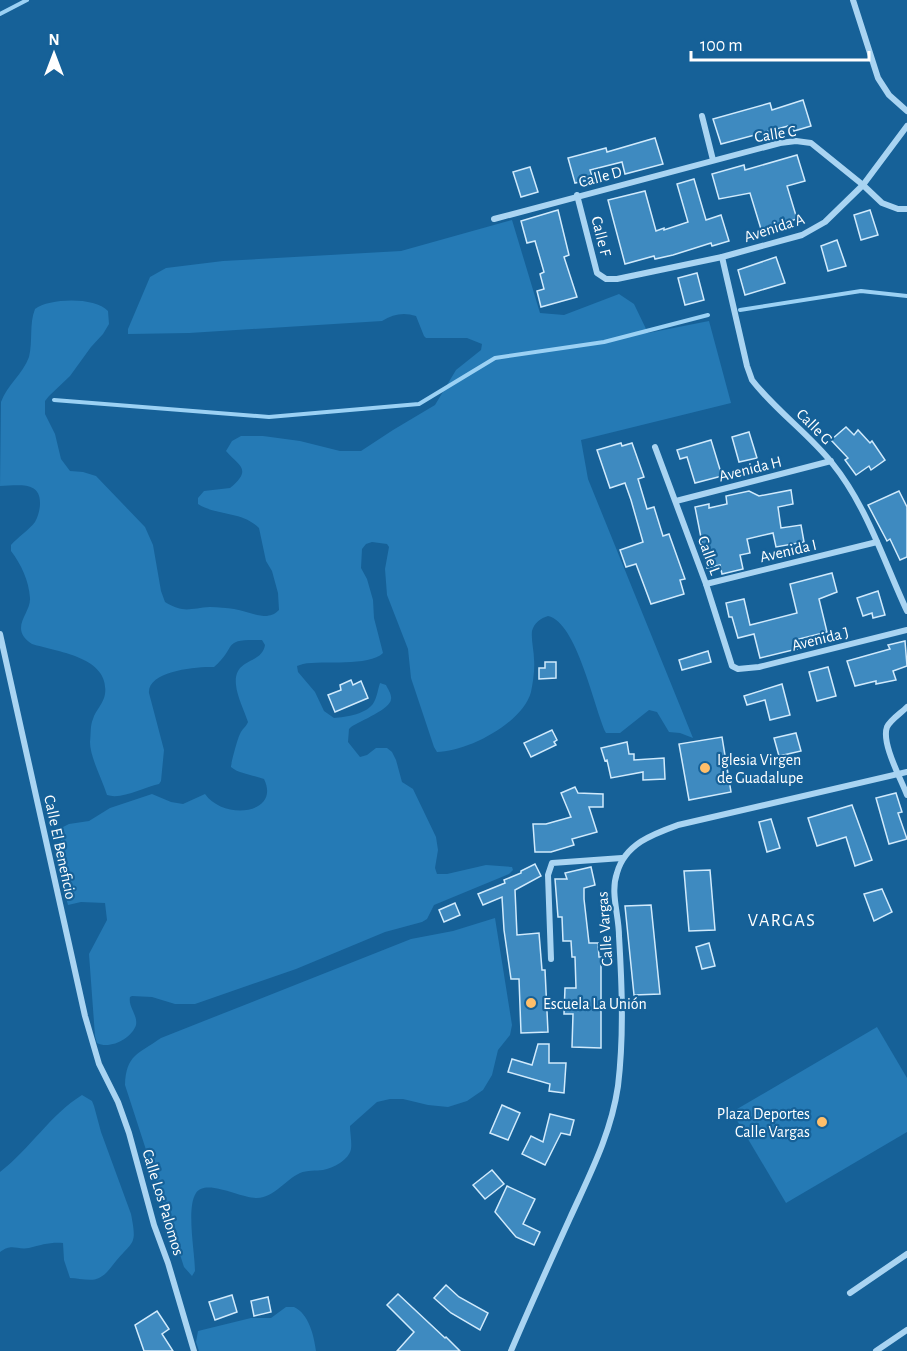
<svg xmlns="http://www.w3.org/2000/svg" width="907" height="1351" font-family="'Alegreya Sans',sans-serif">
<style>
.green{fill:#257ab5}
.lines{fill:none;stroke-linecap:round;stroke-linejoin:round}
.stream{stroke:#9bd1f4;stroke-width:4}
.building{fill:#3e8ac0;stroke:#d0eafc;stroke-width:1.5}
.street{stroke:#a9d4f2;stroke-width:6}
.poi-dot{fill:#ffbf6a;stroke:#166198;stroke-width:2}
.labels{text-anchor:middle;stroke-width:4.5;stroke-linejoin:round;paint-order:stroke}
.street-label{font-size:16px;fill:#fff;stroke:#166198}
.poi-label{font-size:16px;fill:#fff;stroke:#166198;text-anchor:start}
.neighbourhood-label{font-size:18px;letter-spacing:1.5px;fill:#fff;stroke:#166198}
</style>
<rect width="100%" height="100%" fill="#166198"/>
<g class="green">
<path d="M512,220L540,313L564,315L619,294L634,304L648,333L709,321L731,403L581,440L588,479L693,738L680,733L669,732L657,712L649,710L620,733H606C594,708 577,622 548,616C541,618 534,623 532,631C531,640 534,651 534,659C535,669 533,682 531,692C523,723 467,752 437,752L434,747L411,678L408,649L387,595L385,569L389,547L387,544L372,542L366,544L362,549L361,568L367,579L373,600L374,618L383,653C369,667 323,660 303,664L297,666L298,672L315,692L324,711L334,718C346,717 368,714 374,702C377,697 378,689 380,683L386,685C388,689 392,695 391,699C391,709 360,721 351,727L349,729L348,742L360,757L367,755L376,748H387L392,752L396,760L402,782L413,789L436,837L438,850L435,868L437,874H447L486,865L512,867L513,870L509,874L434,905L427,919L422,922L385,932L296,969L195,1004H175L152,997L132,996L130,997C128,1007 138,1015 136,1025C132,1038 110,1050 97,1043L95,1036L89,954L107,920L105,903L81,902L68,905L60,876L61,833L63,827L69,824L89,821L110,808L152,794L171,802L183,804L205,794C224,821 281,814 264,779C254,775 239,774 231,767C231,763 238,737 240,734C242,729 246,727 248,722C244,710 237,696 236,685C233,657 262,665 265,645L262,640C220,639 239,645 214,667C197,666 147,671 149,693L164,750L161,781L159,784C144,787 122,800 107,795C102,779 90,757 90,742C91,735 90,725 93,719C95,711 104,703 105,694C110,657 58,652 32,644C8,628 31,614 30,598C29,581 21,564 11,551V545C18,537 29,530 35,522C38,517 40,509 40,504C41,480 16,486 0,486L1,402C7,385 23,374 29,357C33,341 29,324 35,309C50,298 95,297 108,311L109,324L103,334L91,347L70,376L49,396L45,401V414L55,434L61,459L70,471L83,472L96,476L145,527L153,545L161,591L165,602C184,614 191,608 210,607C218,607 227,608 234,609C246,611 255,616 267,616C272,615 275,614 279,610L278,593L272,571L266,561L259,528C242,511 217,516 198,504V498L204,491L230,488C253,469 239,466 226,451L232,441L241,436H263L300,441L340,451H361L393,430L435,405L456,370L481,350L482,344L467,338H426L424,336L416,316C404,312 393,314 382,321L189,333L128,334V329L150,277L166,268L223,261L401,251Z"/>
<path d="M495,918L512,1025L510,1035L498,1050L492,1075L483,1090L467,1101L448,1107L428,1105L403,1099H390L377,1102L350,1126C350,1133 352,1142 351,1149C349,1160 333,1168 323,1170C316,1171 307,1170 300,1173C285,1180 275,1197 257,1198C242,1199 206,1178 196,1193C186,1208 195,1253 195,1271L192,1276L184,1267L125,1085C126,1055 138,1054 161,1038L411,939L453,931Z"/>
<path d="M877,1027L907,1078V1132L786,1203L732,1112Z"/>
<path d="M82,1095L92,1101L94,1106L101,1132L131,1214C137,1245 134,1240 116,1261C111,1267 107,1274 99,1278C91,1282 79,1278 70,1278L64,1260L63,1243C50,1242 41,1245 29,1248C16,1250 12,1243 0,1252V1172C30,1149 50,1115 82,1095Z"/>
<path d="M286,1307H294C309,1314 314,1336 316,1351H199L196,1342L198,1331L251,1318H271Z"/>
</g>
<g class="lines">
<g class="stream">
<path d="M0,14L27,0"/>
<path d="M740,310L861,291L907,296"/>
<path d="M54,400L269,417L419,404L495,358L604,342L708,315"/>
</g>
</g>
<g class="building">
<path d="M803,100L811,126L794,131L792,125L721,144L713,119L770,103L772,110Z"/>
<path d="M655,138L663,164L625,174L622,162L590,170L593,179L575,183L568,158L606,148L607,152Z"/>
<path d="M797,155L805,181L787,186L797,219L761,229L750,193L719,199L712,174L744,165L745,170Z"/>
<path d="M530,167L538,192L521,197L513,172Z"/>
<path d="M694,179L706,220L721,215L729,241L712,246L711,243L673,255L655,259L654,256L625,264L608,200L645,191L656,231L664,228V230L688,222L677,184Z"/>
<path d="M558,210L569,255L564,257L577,297L541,307L537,291L544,289L540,274L544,272L535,241L527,243L521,221Z"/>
<path d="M870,210L878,235L861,240L854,215Z"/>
<path d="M837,240L846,266L828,271L821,246Z"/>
<path d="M776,257L785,283L745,295L738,270Z"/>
<path d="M697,273L704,300L685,305L678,278Z"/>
<path d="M846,427L854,435L858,430L870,443L872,441L885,460L871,470L869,466L856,475L845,460L848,458L831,440Z"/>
<path d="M749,432L757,458L739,462L732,437Z"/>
<path d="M711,440L722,476L695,483L687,457L680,459L677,450Z"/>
<path d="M621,443L622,446L632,443L644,477L638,479L647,509L654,507L663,536L669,534L685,579L680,580L684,594L651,604L636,564L626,567L620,550L643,542L631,500L625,483L610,488L597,450Z"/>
<path d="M791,490L793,504L778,507L781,528L801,525L804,542L776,547L773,533L747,539L750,553L740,555L743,569L722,574L720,565L707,568L695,507L709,504V508L727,504L726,496L749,491L759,496Z"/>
<path d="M899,491L907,507V557L900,560L890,539L887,541L868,505Z"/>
<path d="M832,573L837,592L819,599L827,632L795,640L797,649L760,658L754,634L738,638L732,617H729L726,603L744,599L750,625L797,613L790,584Z"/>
<path d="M878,591L885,615L873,618L872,613L863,616L857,598Z"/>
<path d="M905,641L907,666L893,671L896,680L876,684V681L855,686L847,661L890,649L888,645Z"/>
<path d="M708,651L711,662L682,670L679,660Z"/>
<path d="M545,662H556V678L539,679V668H545Z"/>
<path d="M828,667L836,696L817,701L809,672Z"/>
<path d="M351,680L353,685L361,681L368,698L335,712L328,695L341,690L340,685Z"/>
<path d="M782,684L790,715L770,720L765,700L747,705L744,696Z"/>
<path d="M552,730L557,740L554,742L556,745L531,757L524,743Z"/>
<path d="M796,733L801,751L779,756L774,738Z"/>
<path d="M722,737L731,792L689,800L679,744Z"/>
<path d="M627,742L629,754H634V760L664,758L665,779L643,780V772L611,778L607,760L605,761L601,748Z"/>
<path d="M575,787L578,793L603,794V807H589L597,832L572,839L574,845L551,852H535L533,824H546L571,817L561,793Z"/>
<path d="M896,793L902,812L898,813L907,839L889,844L876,798Z"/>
<path d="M852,805L872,860L855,866L846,837L817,846L808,818Z"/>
<path d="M771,819L780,848L767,852L759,822Z"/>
<path d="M535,864L541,876L515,890L517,935L539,933L542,970H545L548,1032L521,1033L519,979H511L504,930L502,897L483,905L478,894L505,883L504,880L521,873V871Z"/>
<path d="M591,867L595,885L584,888V899L589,943H598L599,957H601V1048L572,1047L573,1014H564L565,988H576L575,957H572L571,941H563L562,917H558L555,879H567L565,873Z"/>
<path d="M710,870L715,930L689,931L684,871Z"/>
<path d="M882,889L892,912L874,921L864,894Z"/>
<path d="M455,903L460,915L444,922L439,910Z"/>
<path d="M651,905L660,994L634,995L625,906Z"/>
<path d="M709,943L715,966L702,969L696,947Z"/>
<path d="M538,1044H549V1063H566L564,1093L549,1091L550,1084L508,1072L512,1059L532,1065Z"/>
<path d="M502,1105L520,1113L508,1140L490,1133Z"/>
<path d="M550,1114L574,1120L570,1135L561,1133L545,1165L522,1154L531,1136L543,1142Z"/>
<path d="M492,1170L504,1184L485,1199L473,1185Z"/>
<path d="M507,1186L535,1199L523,1224L540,1232L534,1245L516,1237L495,1212Z"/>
<path d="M446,1285L459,1297L488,1313L480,1330L451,1313L434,1298Z"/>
<path d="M398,1294L445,1338L446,1337L460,1351H397L414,1332L387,1305Z"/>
<path d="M232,1295L237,1312L215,1320L209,1302Z"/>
<path d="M268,1297L271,1312L254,1316L251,1301Z"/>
<path d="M157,1311L169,1329L162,1334L173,1351H144L135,1325Z"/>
</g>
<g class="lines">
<g class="street">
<path d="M853,0L878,78L889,95L907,111"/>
<path d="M702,116L713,160"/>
<path d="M577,195L597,273L606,279H617L722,257L802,235L825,222L863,185L907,126"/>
<path d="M494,219L780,143L796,141L811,143L863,185L882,203L898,209H907"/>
<path d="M722,257L747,366L752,380C775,410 808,433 832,463C867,506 884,562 907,611"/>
<path d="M655,447L706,584L732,666L738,669L759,667L907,630"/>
<path d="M676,501L831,461"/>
<path d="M706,584L877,542"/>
<path d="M0,634L85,1016L99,1064L118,1102L129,1133L154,1225L168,1263L194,1351"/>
<path d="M907,707C901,713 890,720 887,727C881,743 901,779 907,795"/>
<path d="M551,959L548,875L552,863L622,858"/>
<path d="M850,1293L907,1254"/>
<path d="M511,1351C530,1306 550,1262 570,1218C590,1174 611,1134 618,1086C624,1036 622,986 619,936C619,915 610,893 617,873C625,844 653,834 678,825L907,772"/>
<path d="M876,1351L907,1330"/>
</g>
</g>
<g class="poi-dot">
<circle cx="705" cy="768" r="6"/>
<circle cx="531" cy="1003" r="6"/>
<circle cx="822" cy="1122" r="6"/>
</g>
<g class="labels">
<g class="street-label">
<text transform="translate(775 133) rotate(-9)" y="6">Calle C</text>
<text transform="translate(600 176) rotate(-15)" y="6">Calle D</text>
<text transform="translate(774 227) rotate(-18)" y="6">Avenida A</text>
<text transform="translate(602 236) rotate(76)" y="6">Calle F</text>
<text transform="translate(815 426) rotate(45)" y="6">Calle G</text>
<text transform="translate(750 468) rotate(-14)" y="6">Avenida H</text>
<text transform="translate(788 550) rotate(-13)" y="6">Avenida I</text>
<text transform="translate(710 555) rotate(70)" y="6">Calle L</text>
<text transform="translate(820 638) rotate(-14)" y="6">Avenida J</text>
<text transform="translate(61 847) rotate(78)" y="6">Calle El Beneficio</text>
<text transform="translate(604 929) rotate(-94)" y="6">Calle Vargas</text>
<text transform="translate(164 1202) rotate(73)" y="6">Calle Los Palomos</text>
</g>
<g class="poi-label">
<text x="717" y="765">Iglesia Virgen<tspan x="717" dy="18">de Guadalupe</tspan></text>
<text x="543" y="1009">Escuela La Unión</text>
<text x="810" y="1119" text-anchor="end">Plaza Deportes<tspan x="810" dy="18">Calle Vargas</tspan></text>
</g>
<g class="neighbourhood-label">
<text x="782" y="926">VARGAS</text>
</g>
</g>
<g transform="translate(54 54)" stroke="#166198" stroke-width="4.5" paint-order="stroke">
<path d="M0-4.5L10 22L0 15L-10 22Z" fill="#ffffff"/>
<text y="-9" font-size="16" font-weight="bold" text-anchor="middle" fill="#ffffff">N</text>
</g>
<path d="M691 51v9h178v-9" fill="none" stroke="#ffffff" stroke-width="3"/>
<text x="700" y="51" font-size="18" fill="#ffffff" stroke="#166198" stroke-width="4.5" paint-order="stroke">100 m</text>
</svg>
